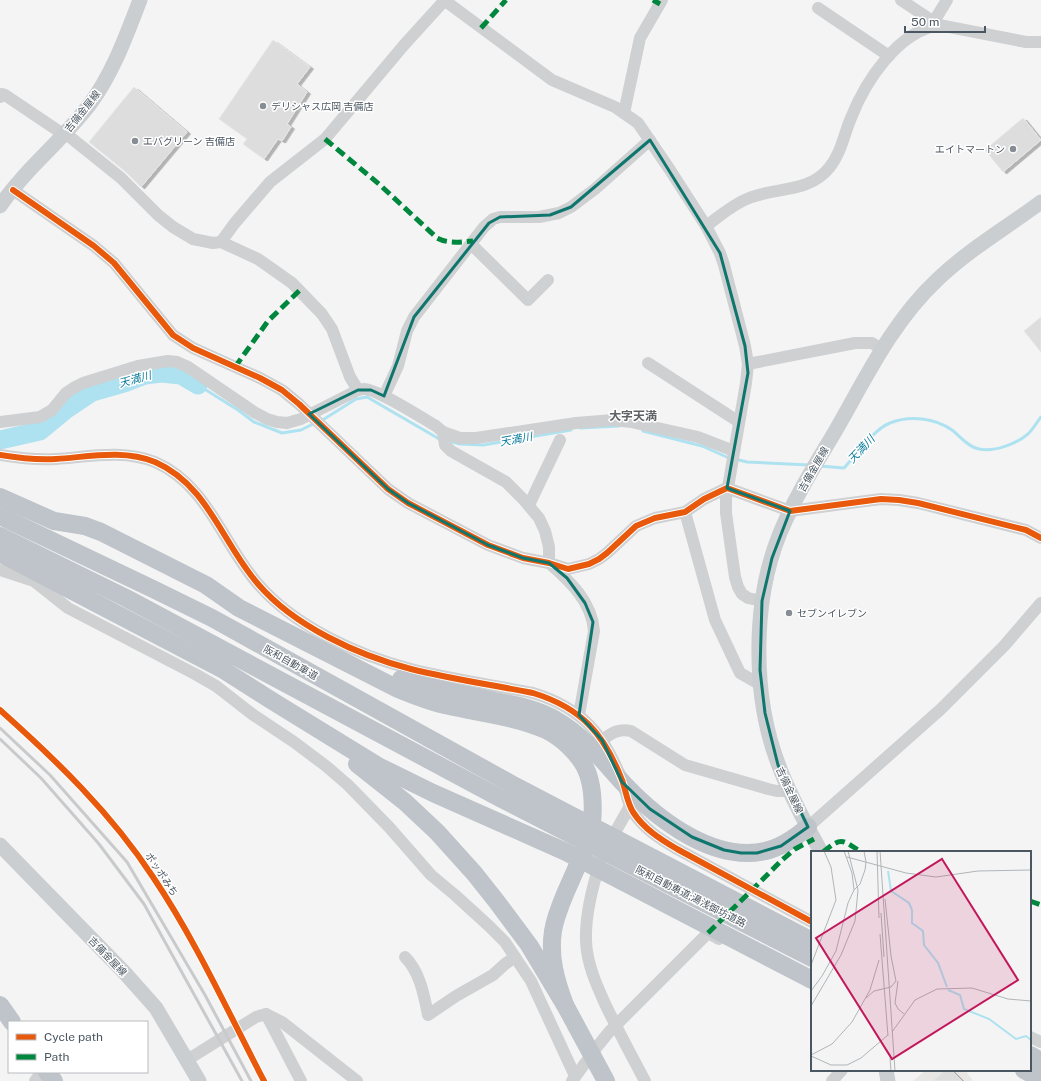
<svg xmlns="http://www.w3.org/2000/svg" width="1041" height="1081" font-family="'Public Sans','Noto Sans JP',sans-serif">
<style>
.commercial{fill:#e8e7e3}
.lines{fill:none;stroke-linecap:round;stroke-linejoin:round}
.stream{stroke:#aee2f0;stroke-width:3}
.river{stroke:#aee2f0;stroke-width:19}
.building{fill:#ddddde;stroke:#e5e6e7;filter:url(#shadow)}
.minor{stroke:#ced0d2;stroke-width:12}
.major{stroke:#caced1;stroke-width:15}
.highway{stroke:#bec4c9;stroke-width:18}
.rail{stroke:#c9cacc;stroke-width:3}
.quiet{stroke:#00873e;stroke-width:5;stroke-dasharray:10 5;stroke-linecap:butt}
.cycleway-casing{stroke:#fff;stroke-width:8}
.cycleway{stroke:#e8590c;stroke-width:6}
.marked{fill:none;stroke:#0f766e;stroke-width:3;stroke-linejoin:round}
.poi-dot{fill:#868d94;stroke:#fff;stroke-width:1.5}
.labels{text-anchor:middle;stroke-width:3;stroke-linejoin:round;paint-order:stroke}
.poi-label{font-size:10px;fill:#4a5661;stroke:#fff;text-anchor:start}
.street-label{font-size:10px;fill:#4a5661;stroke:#fff}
.water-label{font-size:11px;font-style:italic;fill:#0c7c9b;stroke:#fff}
.quarter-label{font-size:12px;font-weight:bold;fill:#5f6368;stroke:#fff}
.inset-river{fill:none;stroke:#aee2f0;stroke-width:2}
.inset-road{fill:none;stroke:#b0b5b9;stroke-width:1}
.view{fill:#c2185b;fill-opacity:0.15;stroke:#c2185b;stroke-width:2}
.inset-edge{fill:none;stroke:#4a5661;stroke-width:2}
</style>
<defs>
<filter id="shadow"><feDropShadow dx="3.5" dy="2" stdDeviation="0" flood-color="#0004"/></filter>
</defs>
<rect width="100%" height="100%" fill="#f4f4f4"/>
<path class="commercial" d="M926,1070H965L973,1081H913Z"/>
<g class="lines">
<g class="stream">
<path d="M198,385L238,410L254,422L282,433L301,430L315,423"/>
<path d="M321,421L356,399L367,397L441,440"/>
<path d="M580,428L619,426"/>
<path d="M643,431L702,446L729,458"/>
<path d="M448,441L460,444L483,445L571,430"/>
<path d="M735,459L747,462L809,465"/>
<path d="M820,466L844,468C856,455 874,429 890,423C910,415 935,418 952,430C960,436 968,447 979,449C995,452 1016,444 1028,434C1033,429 1037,422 1041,417"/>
</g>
<path class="river" d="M0,440L40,431L68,408L92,392L127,382L145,375L161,373L181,375L198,385"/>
</g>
<g class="building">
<path d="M273,40L310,67L297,84L307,92L287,124L291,127L282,141L278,139L264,159L243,144L247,139L219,119Z"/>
<path d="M134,87L187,132L141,187L126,172L89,142Z"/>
<path d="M1023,118L1041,140L1003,172L985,150Z"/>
<path d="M1041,317V352L1024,331Z"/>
<path d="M945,1070H951L962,1081H933Z"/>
</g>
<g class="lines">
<g class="minor">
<path d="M444,0L552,80L615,107L638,123L670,170L706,226L720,253L724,265L745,346L748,364L746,383L726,499V513L735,577L738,587L742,594L748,598L762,601"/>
<path d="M901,0L928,18L934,26"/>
<path d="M818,8L889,56"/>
<path d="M934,26L936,18L947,0"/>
<path d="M0,97L2,94L5,95L63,134"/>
<path d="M624,113L640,38L662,0"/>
<path d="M65,133L121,178L158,215L173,227L193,239L213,243L221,242L258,259L292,283L322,314L332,329L350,377L358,390C360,390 362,389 364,389C377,389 422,418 436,426L443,432L445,445L451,451L506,482L523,499L539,518L545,531L549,547V563C570,581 592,602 594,631L579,715"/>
<path d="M13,190L94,246L114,263L173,335L193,348L260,378L282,390L299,404L388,489L408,503L488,545L523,558L549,563L568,569L589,564L599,559L607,553L636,526L655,518L685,512L704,499L727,488L790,511L881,499L899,500L918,503L1026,530L1041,538"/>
<path d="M706,226C720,216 733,204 749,198C776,187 809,193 829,168C841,154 844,134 851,118C865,82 898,31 939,25L1026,42H1041"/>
<path d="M221,242L234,224L270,182L325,139L404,45L444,1"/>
<path d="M471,244L528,300L548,280"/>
<path d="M648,363L739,422"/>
<path d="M748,364L855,343H872L883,350"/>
<path d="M384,396L398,366L407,331L414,317L484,227L493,219L500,217H539L559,213L571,207L595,189L650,140"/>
<path d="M0,422L40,417L52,410L66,393L75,387L83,383L138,366L168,361L177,362L188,367L254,412L267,419L277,422L287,423L301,419L358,390"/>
<path d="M443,432L460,438H476L576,423L613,420L631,422L698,437L734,451"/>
<path d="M0,455C18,458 37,460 56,459C88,457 123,449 155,462C208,485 222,543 258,584C294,626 357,655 411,669C451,679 493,685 533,693C582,708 604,734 622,780C626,791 627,802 633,812C644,829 660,839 677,849L812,922"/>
<path d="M529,505L560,440"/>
<path d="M685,512L715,620L740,673L761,685"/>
<path d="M0,570L34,581L68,608L195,674L216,686L252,714L294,742L326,766L348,785L389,827L431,875L455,895L489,926L505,942L531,981L575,1076"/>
<path d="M602,740C612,733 619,728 631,731L685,765L768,789L777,791H789"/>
<path d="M808,827L941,709L1004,646L1041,603"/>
<path d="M609,843L630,806"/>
<path d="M600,863C592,888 585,915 586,941C587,965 597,986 607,1008C619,1032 632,1057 645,1081"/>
<path d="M405,957C420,972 424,995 428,1015L456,996L493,975L505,964L515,957"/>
<path d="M266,1014L301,1081"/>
<path d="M1030,1037L1041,1042"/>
<path d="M596,1048L609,1032L708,933L719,939"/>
<path d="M187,1060L256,1017L266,1014L282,1022L357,1081"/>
<path d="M35,1081L42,1072"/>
<path d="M572,1081L586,1062"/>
<path d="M832,1081L842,1070"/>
</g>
<g class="major">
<path d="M0,206C26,168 63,140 90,104C113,73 126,36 140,0"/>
<path d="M0,845L124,972L156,1008L199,1081"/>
<path d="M821,852C806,824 790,796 779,766C752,697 752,602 780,533C794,499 814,467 833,435C864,382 891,323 937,280C968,250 1006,228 1041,202"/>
<path d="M886,1070L888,1081"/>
</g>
<g class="highway">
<path d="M0,497L54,521L85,526L101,532L206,585L239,608L398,689C415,696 432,703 449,706C482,713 516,717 546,730C562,738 577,752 585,767C589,775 591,784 592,793C593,803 593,813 592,823C589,843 573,875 565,894C560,906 555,918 553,931C549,957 556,981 565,1005"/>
<path d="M0,516L153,589L212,618L515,786L812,941"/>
<path d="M0,536L126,598L500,798L812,958"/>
<path d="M0,553L222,669L274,702L378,766L433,793L566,852L812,980"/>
<path d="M401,679C432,689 464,694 495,701C516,705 538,709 556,720C583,735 603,761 624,784C658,820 716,865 769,850C784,846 796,837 808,827"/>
<path d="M357,764L405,802L437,832L474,873L497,902L529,945L565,1005L606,1081"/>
<path d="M0,1005L12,1022"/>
<path d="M1030,1055L1041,1061"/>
<path d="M1024,1070L1041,1079"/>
<path d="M47,1072L54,1081"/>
</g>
<g class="rail">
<path d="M0,728L50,775L127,862L205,995L251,1081"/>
<path d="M0,739L41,778L99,844L144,904L242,1081"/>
</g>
<g class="quiet">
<path d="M653,0L660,4"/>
<path d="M481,28L506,0"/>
<path d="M325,139L379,184L437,238C448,244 461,242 473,241"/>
<path d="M235,367L268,321L300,290"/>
<path d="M823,852C842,837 841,839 861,852"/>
<path d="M1030,901L1041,905"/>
<path d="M708,933L752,890L782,860L795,849L814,839"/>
</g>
<g class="cycleway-casing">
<g id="cycleway">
<path d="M13,190L94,246L114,263L173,335L193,348L260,378L282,390L299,404L388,489L408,503L488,545L523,558L549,563L568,569L589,564L599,559L607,553L636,526L655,518L685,512L704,499L727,488L790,511L881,499L899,500L918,503L1026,530L1041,538"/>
<path d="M0,455C18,458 37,460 56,459C88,457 123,449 155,462C208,485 222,543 258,584C294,626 357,655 411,669C451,679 493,685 533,693C582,708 604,734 622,780C626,791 627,802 633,812C644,829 660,839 677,849L812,922"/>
<path d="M0,710C56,760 111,813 153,877C196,941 228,1012 264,1081"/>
</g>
</g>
<use href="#cycleway" class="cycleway"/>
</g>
<path class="marked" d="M650,140L720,253L745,346L748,373L727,488L790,511L772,558L762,601L760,670L765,713L778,765L808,827L781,846L757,853H741L724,850L692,837L650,809L622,782L602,740L579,715L593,622L585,603L567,578L549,563L523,558L488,545L408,503L388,489L309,414L358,390H371L384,396L414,317L489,223L500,217L550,215L571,207Z"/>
<g class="poi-dot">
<circle cx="263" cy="106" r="4"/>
<circle cx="135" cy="141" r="4"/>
<circle cx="1013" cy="149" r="4"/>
<circle cx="789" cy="613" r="4"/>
</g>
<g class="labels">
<g class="poi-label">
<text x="271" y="110">デリシャス広岡 吉備店</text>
<text x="143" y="145">エバグリーン 吉備店</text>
<text x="1005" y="153" text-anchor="end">エイトマートン</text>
<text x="797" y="617">セブンイレブン</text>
</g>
<g class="street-label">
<text transform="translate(82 111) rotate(-51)" y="4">吉備金屋線</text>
<text transform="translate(813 469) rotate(-60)" y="4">吉備金屋線</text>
<text transform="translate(291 662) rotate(29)" y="4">阪和自動車道</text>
<text transform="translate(790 790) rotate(65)" y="4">吉備金屋線</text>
<text transform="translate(162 874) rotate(56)" y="4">ポッポみち</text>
<text transform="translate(691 896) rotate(27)" y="4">阪和自動車道;湯浅御坊道路</text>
<text transform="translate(108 956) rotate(46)" y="4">吉備金屋線</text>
</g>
<g class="water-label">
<text transform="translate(135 379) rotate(-15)" y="4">天満川</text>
<text transform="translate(516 439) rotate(-10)" y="4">天満川</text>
<text transform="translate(861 449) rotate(-47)" y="4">天満川</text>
</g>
<g class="quarter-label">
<text x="633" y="420">大字天満</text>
</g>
</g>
<g transform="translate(811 851)">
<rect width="220" height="220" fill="#f4f4f4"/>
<path class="inset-river" d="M77,20L80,40L98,52L101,59M101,59V72L112,80L113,94L127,112L136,136M137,139L149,144L153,158L178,168L205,188L215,185L220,189"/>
<path class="inset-road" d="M66,0L68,67M69,0L84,220M36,6L95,22L125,26L167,20L220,19M43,39L49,33L54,19L55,11L53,0M70,62L73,106M69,83L77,185M0,114L25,49L20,16L13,0M87,130L84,152L87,158L93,163M0,140L11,125L25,100L37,52L43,39L41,22L33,0M55,147L63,140L80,136L85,130L80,105L74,48M0,155L30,104L44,70L47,39L37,0M81,181L104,149L126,138L161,137L197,148L220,150M0,204L21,193L41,171L59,139L68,109M0,205L20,214H36L50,207L77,184M79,207L80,220"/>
<path class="view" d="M131,8L207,129L81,208L5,87Z"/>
<rect width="220" height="220" class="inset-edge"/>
</g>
<rect x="8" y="1021" width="140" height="52" fill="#ffffff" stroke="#b7bbc0"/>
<rect x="16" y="1034" width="20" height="6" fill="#e8590c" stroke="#b7bbc0"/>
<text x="44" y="1041" font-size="12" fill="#4a5661">Cycle path</text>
<rect x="16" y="1054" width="20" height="6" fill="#00873e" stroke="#b7bbc0"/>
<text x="44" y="1061" font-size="12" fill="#4a5661">Path</text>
<path d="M905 26v6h80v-6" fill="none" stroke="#4a5661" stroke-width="2"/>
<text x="911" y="26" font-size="12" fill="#4a5661" stroke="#ffffff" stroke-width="3" paint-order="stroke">50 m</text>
</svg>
